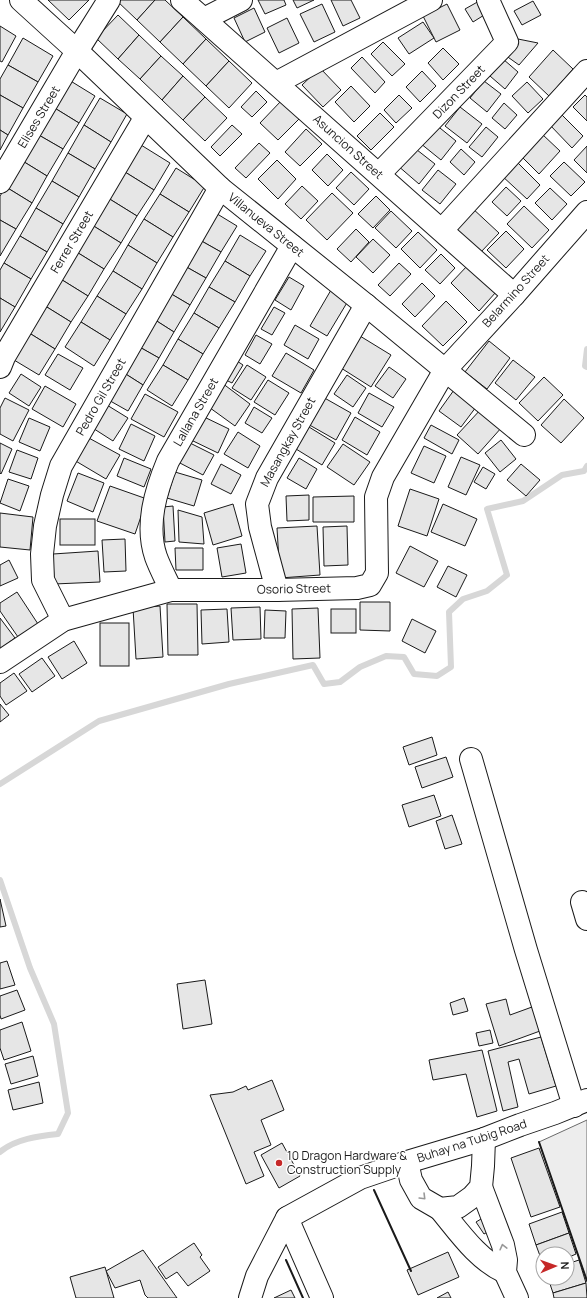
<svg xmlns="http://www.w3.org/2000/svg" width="587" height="1298" font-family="Manrope,sans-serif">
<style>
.built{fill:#ededed;stroke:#6a6a6a}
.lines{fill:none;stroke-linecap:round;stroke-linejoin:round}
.stream{stroke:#d7d7d7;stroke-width:6}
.building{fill:#e6e6e6;stroke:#1a1a1a}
.minor-casing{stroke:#1a1a1a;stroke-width:24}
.major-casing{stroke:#1a1a1a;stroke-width:24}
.minor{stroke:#fff;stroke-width:22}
.major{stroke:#fff;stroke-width:22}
.wall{stroke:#1a1a1a;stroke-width:2}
.oneway{stroke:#989898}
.poi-dot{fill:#c62828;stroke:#fff;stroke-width:1.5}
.labels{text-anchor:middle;stroke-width:3;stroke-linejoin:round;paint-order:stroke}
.street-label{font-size:12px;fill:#1a1a1a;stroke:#fff}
.poi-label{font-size:12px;fill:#1a1a1a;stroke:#fff;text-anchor:start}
</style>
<rect width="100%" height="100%" fill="#fff"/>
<path class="built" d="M587,1120V1281L539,1142Z"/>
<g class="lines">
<g class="stream">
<path d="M587,349L585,366L587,367"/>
<path d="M0,784L99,721L229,684L313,665L324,684L340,682L360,667L386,656L404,657L414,674L437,676L451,667L449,612L463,599L487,591L507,575L487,509L523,501L562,475L584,471L587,466"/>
<path d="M0,880L30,968L54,1024L68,1113L58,1134C39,1136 15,1139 0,1152"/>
</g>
</g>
<g class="building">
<path d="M48,0H89L69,20Z"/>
<path d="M116,0H155L137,20Z"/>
<path d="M155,0H165L183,17L160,42L137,20Z"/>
<path d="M258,0H284L286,5L265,14Z"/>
<path d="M293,0H314L297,8Z"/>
<path d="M331,0H351L360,18L343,26Z"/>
<path d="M481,0L489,12L473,22L465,9Z"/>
<path d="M533,1L541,15L522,25L514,11Z"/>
<path d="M322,4L335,32L314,42L300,14Z"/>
<path d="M447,4L460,30L436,42L423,16Z"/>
<path d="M254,8L265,32L245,42L234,18Z"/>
<path d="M118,15L139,35L118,59L96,38Z"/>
<path d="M183,17L206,39L183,64L160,42Z"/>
<path d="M287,18L299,43L279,53L267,28Z"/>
<path d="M423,22L434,38L409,54L398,38Z"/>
<path d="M0,26L16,36L2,62L0,61Z"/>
<path d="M139,35L161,56L140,79L118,59Z"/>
<path d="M23,38L53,56L38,82L8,65Z"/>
<path d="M513,38L538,43L519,65L505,55Z"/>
<path d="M206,39L229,61L206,86L183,64Z"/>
<path d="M383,42L405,64L392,76L371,54Z"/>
<path d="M443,48L459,64L443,80L428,63Z"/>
<path d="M553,50L573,69L549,96L529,77Z"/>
<path d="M161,56L183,76L162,100L140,79Z"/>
<path d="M362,57L385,82L375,93L351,68Z"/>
<path d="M503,59L518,72L505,89L490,76Z"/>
<path d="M229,61L252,83L229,108L206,86Z"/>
<path d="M8,65L38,82L23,108L0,95V79Z"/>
<path d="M320,68L341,90L323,107L302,85Z"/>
<path d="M422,71L436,86L420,102L406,87Z"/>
<path d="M183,76L205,97L183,120L162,100Z"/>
<path d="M69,80L95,96L79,123L53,107Z"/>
<path d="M484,81L501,94L487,112L470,98Z"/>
<path d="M527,82L543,99L528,113L512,96Z"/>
<path d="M351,86L370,106L354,122L335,102Z"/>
<path d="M256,91L267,102L252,117L241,107Z"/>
<path d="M0,95L23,108L8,135L0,130Z"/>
<path d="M399,95L412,108L396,123L384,110Z"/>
<path d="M585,95L587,97V121L573,107Z"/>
<path d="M205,97L227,118L205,141L183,120Z"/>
<path d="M100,98L127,114L111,142L84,125Z"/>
<path d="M282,100L300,118L278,140L260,123Z"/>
<path d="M504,103L517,115L505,129L492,118Z"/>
<path d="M53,107L79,123L63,149L37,134Z"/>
<path d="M460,107L482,124L467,143L445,126Z"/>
<path d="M380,113L394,127L371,150L357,136Z"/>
<path d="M560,113L583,136L572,148L549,124Z"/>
<path d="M435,124L456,141L441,160L420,143Z"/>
<path d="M84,125L111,142L95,169L68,153Z"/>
<path d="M232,125L242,134L220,156L211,147Z"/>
<path d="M486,127L498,137L482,157L469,147Z"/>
<path d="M306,129L322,144L300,166L285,152Z"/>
<path d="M0,130L8,135L0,150Z"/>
<path d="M37,134L63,149L47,176L21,160Z"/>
<path d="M542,134L560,151L539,174L521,156Z"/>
<path d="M259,143L270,153L246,178L235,168Z"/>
<path d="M141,145L170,163L154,190L125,172Z"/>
<path d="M412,146L435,164L419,184L397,165Z"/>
<path d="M587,146V173L574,160Z"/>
<path d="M461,149L475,162L464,175L450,162Z"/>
<path d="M68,153L95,169L79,197L52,181Z"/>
<path d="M327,154L343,170L328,186L312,170Z"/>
<path d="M21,160L47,176L32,203L6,187Z"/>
<path d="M277,160L296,179L278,199L258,179Z"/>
<path d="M515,160L540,185L527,199L501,175Z"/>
<path d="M564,162L585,182L571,196L550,176Z"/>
<path d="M176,168L205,186L189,212L160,194Z"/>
<path d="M438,170L456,184L440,204L422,190Z"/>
<path d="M125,172L154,190L137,216L108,198Z"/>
<path d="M351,172L369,189L354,205L336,188Z"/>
<path d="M52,181L79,197L63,224L36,208Z"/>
<path d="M302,186L318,201L301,219L285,204Z"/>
<path d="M6,187L32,203L16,229L0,220V196Z"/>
<path d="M506,187L521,201L507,216L492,202Z"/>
<path d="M550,188L567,204L552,220L535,203Z"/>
<path d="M332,193L353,213L327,240L306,220Z"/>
<path d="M160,194L189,212L173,237L144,219Z"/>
<path d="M376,196L390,210L373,228L358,214Z"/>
<path d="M108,198L137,216L121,243L92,225Z"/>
<path d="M524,206L549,230L532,248L507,224Z"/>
<path d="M471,207L499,233L480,253L453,227Z"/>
<path d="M36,208L63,224L47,252L20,236Z"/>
<path d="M391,211L412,231L396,248L375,228Z"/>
<path d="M214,212L237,226L221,252L198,239Z"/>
<path d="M144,219L173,237L157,263L128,245Z"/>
<path d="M0,220L16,229L0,256Z"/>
<path d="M92,225L121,243L104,269L75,251Z"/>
<path d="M356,229L369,242L351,262L337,249Z"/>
<path d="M506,231L524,249L506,268L487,250Z"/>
<path d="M418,232L437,250L420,268L401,249Z"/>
<path d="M240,235L266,251L250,276L225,261Z"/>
<path d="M20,236L47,252L31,279L4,263Z"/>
<path d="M198,239L221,252L206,278L183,265Z"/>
<path d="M373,239L390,255L373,273L356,257Z"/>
<path d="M128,245L157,263L142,289L113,271Z"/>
<path d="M75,251L104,269L88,296L59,278Z"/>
<path d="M441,254L455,268L440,284L425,270Z"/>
<path d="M225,261L250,276L235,302L209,287Z"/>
<path d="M4,263L31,279L15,307L0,298V270Z"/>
<path d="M399,263L411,274L390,296L378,285Z"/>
<path d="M183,265L206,278L190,305L168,292Z"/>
<path d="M468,265L496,292L479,311L451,283Z"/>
<path d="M113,271L142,289L126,314L97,296Z"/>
<path d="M289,277L304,286L291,310L275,300Z"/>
<path d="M59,278L88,296L71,322L42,304Z"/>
<path d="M422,283L435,296L415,317L402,304Z"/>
<path d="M209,287L235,302L219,328L194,313Z"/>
<path d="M331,290L348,301L327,336L310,326Z"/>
<path d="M168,292L190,305L174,332L152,318Z"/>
<path d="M97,296L126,314L110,340L81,322Z"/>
<path d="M0,298L15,307L0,332Z"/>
<path d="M446,301L467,322L443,346L422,326Z"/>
<path d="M42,304L71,322L55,349L26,331Z"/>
<path d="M274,307L285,313L272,335L261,329Z"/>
<path d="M194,313L219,328L203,354L178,339Z"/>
<path d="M152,318L174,332L159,358L136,345Z"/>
<path d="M81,322L110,340L94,366L65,347Z"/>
<path d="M295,325L319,339L308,359L284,345Z"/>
<path d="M26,331L55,349L39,375L9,357Z"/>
<path d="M256,335L272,344L260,364L245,355Z"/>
<path d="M360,336L391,355L371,387L341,368Z"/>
<path d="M178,339L203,354L188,380L163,365Z"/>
<path d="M489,341L510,358L487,389L465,372Z"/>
<path d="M136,345L159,358L143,385L121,371Z"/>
<path d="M286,353L314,370L301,393L272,376Z"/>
<path d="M58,354L83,368L70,390L45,375Z"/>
<path d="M234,359L243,365L232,383L222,378Z"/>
<path d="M513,360L535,377L516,400L495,383Z"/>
<path d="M163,365L188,380L172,406L147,390Z"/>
<path d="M247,365L266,377L251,400L232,388Z"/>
<path d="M389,367L406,379L393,398L375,386Z"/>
<path d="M121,371L143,385L128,411L105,398Z"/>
<path d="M21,374L41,387L29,406L9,393Z"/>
<path d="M347,375L366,388L353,407L334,394Z"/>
<path d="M544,377L563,395L538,421L519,403Z"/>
<path d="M268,380L289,393L275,415L254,402Z"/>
<path d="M222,383L250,404L235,426L206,405Z"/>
<path d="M45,386L76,404L63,427L32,409Z"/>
<path d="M454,390L476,407L461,427L439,411Z"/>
<path d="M369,393L394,407L382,427L358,413Z"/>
<path d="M145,394L178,412L164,437L131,419Z"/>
<path d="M321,396L351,413L336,440L306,423Z"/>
<path d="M5,398L29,410L13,441L0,434V408Z"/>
<path d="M564,399L584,418L561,443L541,425Z"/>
<path d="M102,402L128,418L113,441L88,425Z"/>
<path d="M254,407L272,418L262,433L245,423Z"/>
<path d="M482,408L502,427L478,454L457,435Z"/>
<path d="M200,415L229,429L218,453L189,439Z"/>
<path d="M355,417L380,432L367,455L342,440Z"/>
<path d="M29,418L50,427L40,451L19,442Z"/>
<path d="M131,424L155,436L144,461L119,449Z"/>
<path d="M431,425L459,440L452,454L424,438Z"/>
<path d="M309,427L335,443L322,465L296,449Z"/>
<path d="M238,432L260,446L248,468L224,454Z"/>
<path d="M87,437L120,455L106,479L74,460Z"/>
<path d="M501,440L516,459L500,472L485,453Z"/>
<path d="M188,442L214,455L203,475L178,462Z"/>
<path d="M0,443L12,449L1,474L0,473Z"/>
<path d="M343,444L370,462L354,485L327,467Z"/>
<path d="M424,446L446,456L434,483L411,473Z"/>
<path d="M17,450L38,458L31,479L9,472Z"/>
<path d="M461,457L480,465L466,495L448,487Z"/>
<path d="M124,458L151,469L144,487L117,476Z"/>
<path d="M299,458L317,469L306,489L287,478Z"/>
<path d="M221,464L241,475L231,494L211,484Z"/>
<path d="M521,464L540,480L526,496L507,480Z"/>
<path d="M483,467L495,474L486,489L474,482Z"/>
<path d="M175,472L202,480L194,506L167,498Z"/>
<path d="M78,473L104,483L93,512L67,501Z"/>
<path d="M8,479L29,486L20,511L0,503Z"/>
<path d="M110,486L147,499L135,534L97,521Z"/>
<path d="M410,489L439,499L427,536L398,526Z"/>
<path d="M309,495V520L287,521L286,496Z"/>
<path d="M354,496V522H313V497Z"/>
<path d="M233,504L242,536L213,545L204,513Z"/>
<path d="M443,504L477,519L465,546L431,532Z"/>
<path d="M173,506L175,541L165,542L163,507Z"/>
<path d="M178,510L202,517L204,544L179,542Z"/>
<path d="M0,513L33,517L30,550L0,547Z"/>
<rect x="60" y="519" width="35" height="26"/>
<path d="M317,526L320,575L280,578L277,528Z"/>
<path d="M347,526L348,565L324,566L323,527Z"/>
<path d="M125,539L126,571L104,572L102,540Z"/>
<path d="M241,544L246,573L222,577L217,548Z"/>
<path d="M410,546L438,561L424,587L396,573Z"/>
<path d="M175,548H203V570H176Z"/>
<path d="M98,551L100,582L54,584L53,554Z"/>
<path d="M9,560L18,578L0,586V565Z"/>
<path d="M448,566L467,575L456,597L437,587Z"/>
<path d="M17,592L38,624L18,637L0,611V603Z"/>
<path d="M360,602H390V631L360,630Z"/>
<path d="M167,604H197L198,655H168Z"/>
<path d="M160,606L163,657L136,659L133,608Z"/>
<path d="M260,607L261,639L233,640L231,608Z"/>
<path d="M318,608L320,658L293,659L292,609Z"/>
<path d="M227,609L229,642L202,644L201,610Z"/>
<rect x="331" y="609" width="25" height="24"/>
<path d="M265,610L286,611L285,638H264Z"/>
<path d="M0,618L15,638L0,649Z"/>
<path d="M412,619L436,631L425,653L402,641Z"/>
<rect x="100" y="623" width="29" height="43"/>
<path d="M74,641L87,663L62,679L48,657Z"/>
<path d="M42,658L55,676L32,692L19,674Z"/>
<path d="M14,673L27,691L6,705L0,696V683Z"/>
<path d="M0,704L9,715L0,722Z"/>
<path d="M432,737L437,755L409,765L403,747Z"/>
<path d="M446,757L453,777L422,788L415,767Z"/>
<path d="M434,795L441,816L409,827L402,805Z"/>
<path d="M452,815L462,844L445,849L436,821Z"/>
<path d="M0,899L6,926L0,927Z"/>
<path d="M7,961L15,985L0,989V963Z"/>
<path d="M205,980L212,1024L183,1029L177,984Z"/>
<path d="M17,990L25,1010L1,1019L0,1015V996Z"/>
<path d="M464,998L468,1011L453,1015L450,1003Z"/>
<path d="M506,999L510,1015L532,1007L540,1031L499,1046L486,1004Z"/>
<path d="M22,1022L31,1051L4,1060L0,1048V1030Z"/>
<path d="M490,1030L493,1043L479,1046L476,1033Z"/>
<path d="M541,1037L556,1086L529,1094L519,1059L508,1062L518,1107L503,1111L488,1051Z"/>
<path d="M482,1050L497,1111L477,1117L466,1074L433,1080L429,1060Z"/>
<path d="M33,1056L38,1076L11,1084L5,1064Z"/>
<path d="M272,1080L284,1110L261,1120L271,1145L254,1152L264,1176L246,1184L210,1095L233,1092L246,1086L248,1090Z"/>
<path d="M39,1082L43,1103L13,1110L8,1090Z"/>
<path d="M282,1143L300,1176L279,1188L261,1155Z"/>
<path d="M539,1148L560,1207L531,1217L511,1158Z"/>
<path d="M562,1212L569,1233L536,1245L529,1224Z"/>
<path d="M486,1216L493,1229L484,1234L476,1222Z"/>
<path d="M569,1233L576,1254L567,1258V1254H543V1264L536,1245Z"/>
<path d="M194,1243L202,1255L200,1257L210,1271L188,1286L177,1272L166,1279L158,1267Z"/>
<path d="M143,1250L177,1298H148L145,1295L140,1280L115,1288L106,1271Z"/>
<path d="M448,1252L459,1277L418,1295L407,1270Z"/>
<path d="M579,1260L586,1283L553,1293L548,1278H567V1264Z"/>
<path d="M105,1267L114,1298H76L70,1277Z"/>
<path d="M586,1283L587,1298H554L553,1293Z"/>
<path d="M291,1290L295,1298H274Z"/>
<path d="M448,1292L451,1298H437Z"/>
</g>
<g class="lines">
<g class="minor-casing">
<g id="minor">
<path d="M21,0L77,51L220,188L366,305L524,435"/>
<path d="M182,0L514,295"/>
<path d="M204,19L241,0"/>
<path d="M276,83L431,0"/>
<path d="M379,174L507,42L488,0"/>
<path d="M0,182L77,51L109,0"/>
<path d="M442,230L587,71"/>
<path d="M0,367L4,357L145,118"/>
<path d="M171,590C166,579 160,568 156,557C145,525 156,490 168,461L292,246"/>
<path d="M277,590L260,527L257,504L267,478L366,305"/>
<path d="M63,620L43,580L42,554L45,526L52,495L61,466L220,188"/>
<path d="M0,662L63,620L171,590H277L357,588L370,585L377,573L376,497L383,477L445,370L514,295L587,212"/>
<path d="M471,759L526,950L574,1106"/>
<path d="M582,902L587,919"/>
<path d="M407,1162L411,1180L421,1198L440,1209L458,1207L472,1197L481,1187L483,1166L484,1139"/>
<path d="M481,1187L503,1245L506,1260L505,1272L517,1298"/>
<path d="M440,1209C459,1232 478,1260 505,1272"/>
<path d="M287,1218L322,1298"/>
</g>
</g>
<g class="major-casing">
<path id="major" d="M250,1298L257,1276L287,1218L360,1178L407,1162L484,1139L520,1125L555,1113L587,1100"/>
</g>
<use href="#minor" class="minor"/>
<use href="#major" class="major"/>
<g class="wall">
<path d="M539,1142L587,1281"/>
<path d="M374,1190L411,1271"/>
<path d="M286,1260L303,1298"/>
</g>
</g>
<defs><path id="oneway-chevron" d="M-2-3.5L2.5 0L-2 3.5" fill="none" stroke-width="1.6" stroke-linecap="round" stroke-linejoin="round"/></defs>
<g class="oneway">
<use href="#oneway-chevron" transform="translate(423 1197) rotate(45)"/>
<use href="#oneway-chevron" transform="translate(503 1247) rotate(-104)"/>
</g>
<circle class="poi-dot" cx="279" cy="1163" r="4"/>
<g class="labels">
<g class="street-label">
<text transform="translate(459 92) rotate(-46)" y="4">Dizon Street</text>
<text transform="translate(39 117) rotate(-59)" y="4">Elises Street</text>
<text transform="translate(348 147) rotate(42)" y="4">Asuncion Street</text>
<text transform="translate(266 225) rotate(39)" y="4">Villanueva Street</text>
<text transform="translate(72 242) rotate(-59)" y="4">Ferrer Street</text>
<text transform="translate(516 291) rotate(-48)" y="4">Belarmino Street</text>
<text transform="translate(101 397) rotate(-60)" y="4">Pedro Gil Street</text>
<text transform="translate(196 412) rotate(-60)" y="4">Lallana Street</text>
<text transform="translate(288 442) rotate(-61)" y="4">Masangkay Street</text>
<text transform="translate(294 589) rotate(-1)" y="4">Osorio Street</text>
<text transform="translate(472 1141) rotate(-18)" y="4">Buhay na Tubig Road</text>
</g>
<g class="poi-label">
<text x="287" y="1160">10 Dragon Hardware &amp;<tspan x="287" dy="14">Construction Supply</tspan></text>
</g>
</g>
<g transform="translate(555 1266) rotate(88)"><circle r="19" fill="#ffffff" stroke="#a3a3a3"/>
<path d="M0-3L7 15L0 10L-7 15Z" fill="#c62828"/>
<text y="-6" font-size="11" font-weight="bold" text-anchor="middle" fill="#1a1a1a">N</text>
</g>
</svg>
